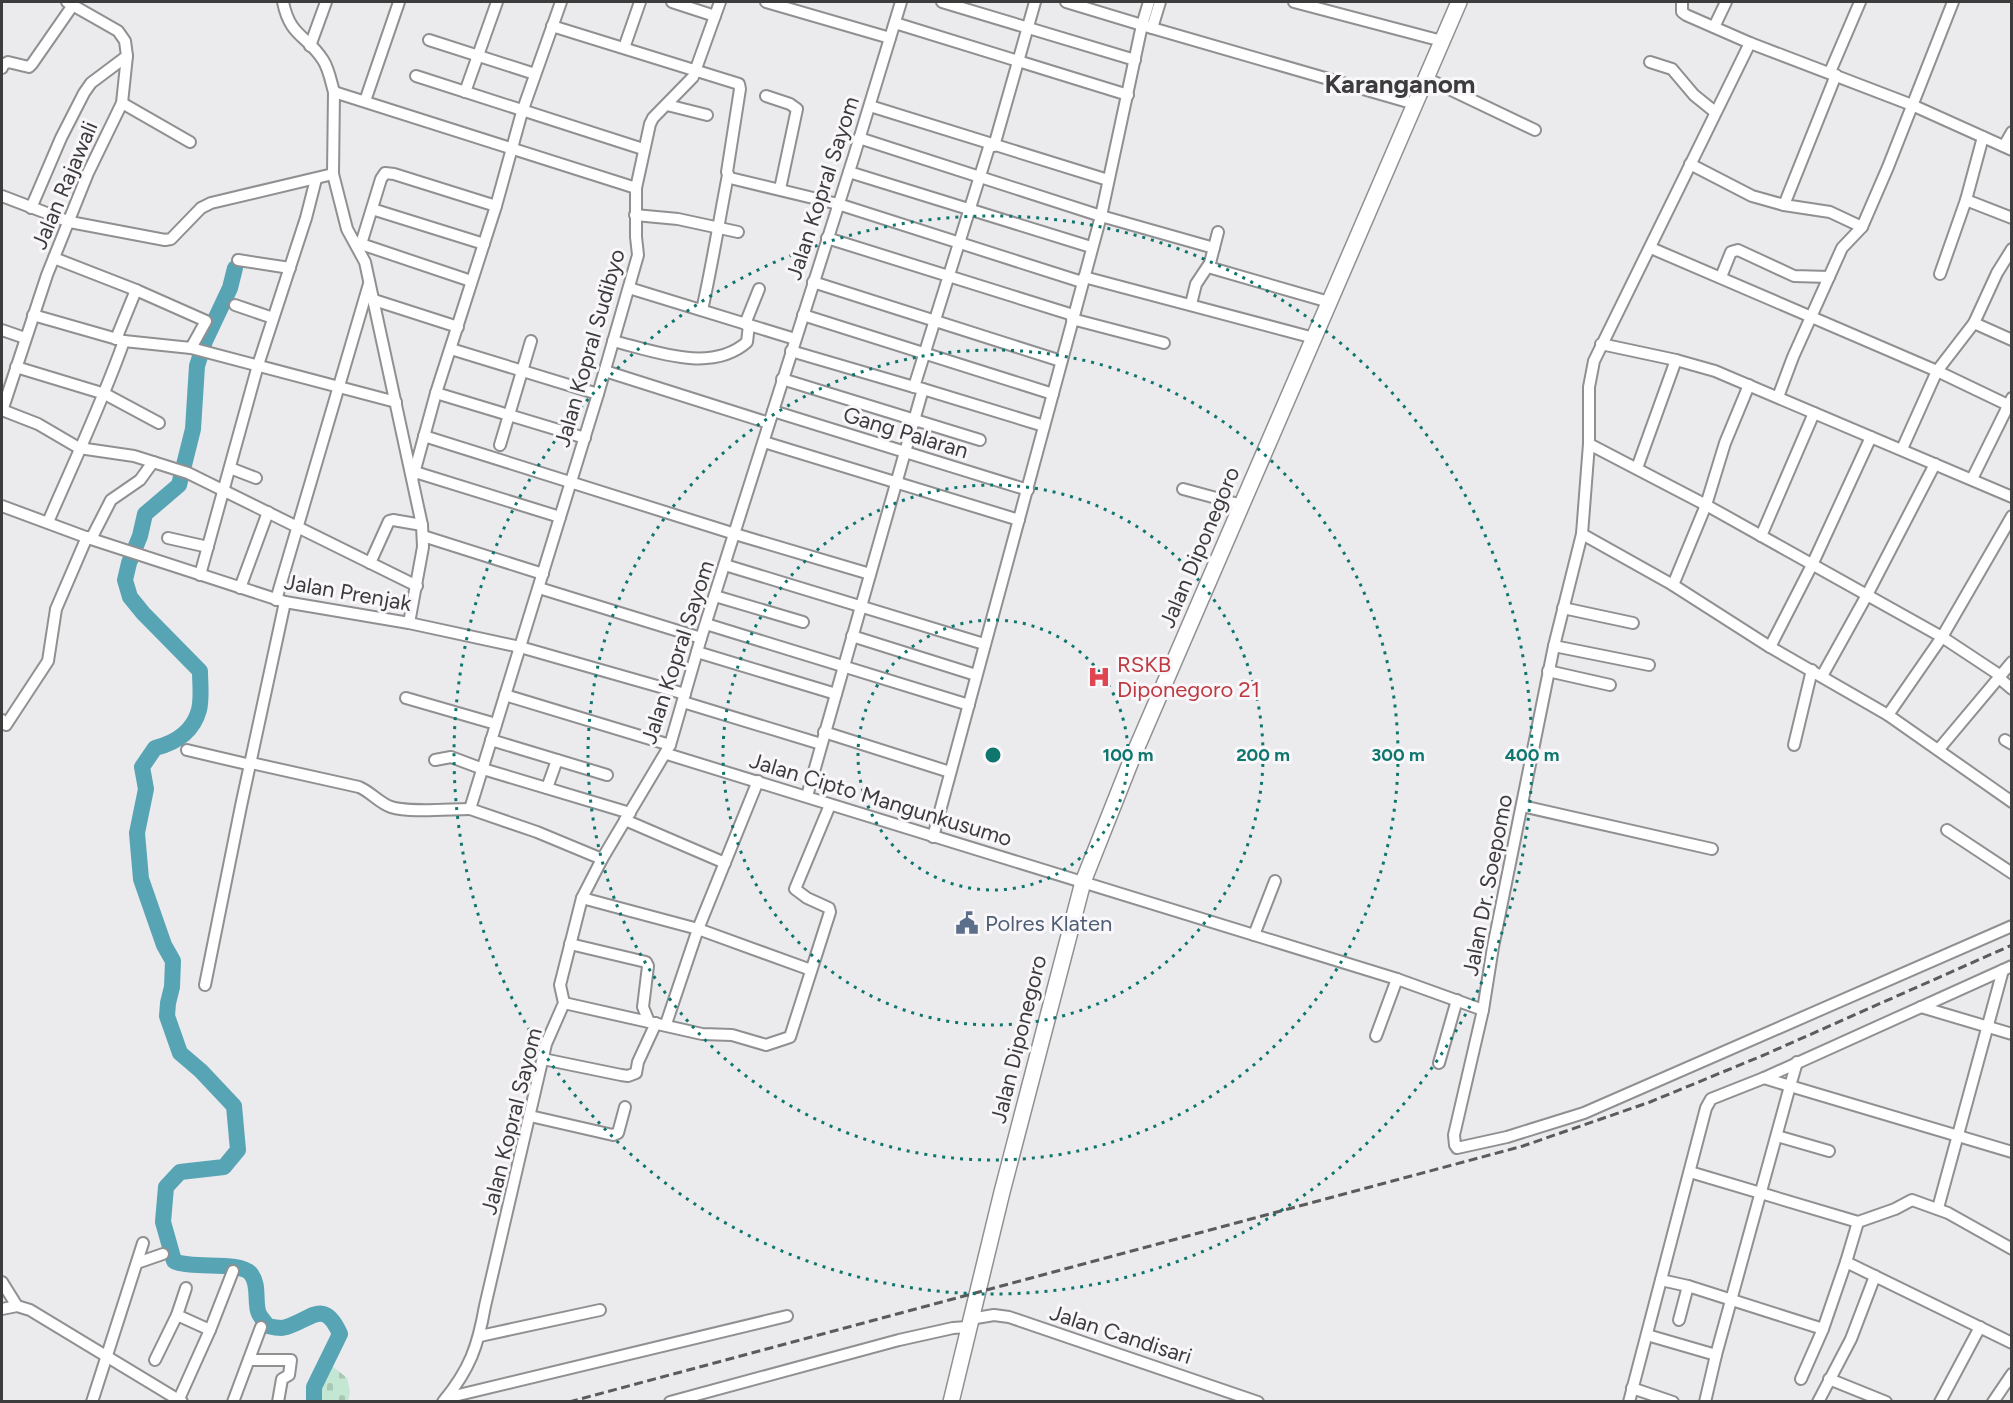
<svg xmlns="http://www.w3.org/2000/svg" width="2013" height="1403" font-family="Figtree,sans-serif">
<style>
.cemetery{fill:url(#cemetery-stones)}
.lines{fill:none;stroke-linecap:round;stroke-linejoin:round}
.river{stroke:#57a4b5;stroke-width:16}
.minor-casing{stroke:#908f91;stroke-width:14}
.highway-casing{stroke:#908f91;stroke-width:18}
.minor{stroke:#fff;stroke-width:10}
.highway{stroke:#fff;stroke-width:15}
.rail{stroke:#5c5b5c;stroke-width:3;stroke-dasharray:9 4.5;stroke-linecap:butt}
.ring{fill:none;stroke:#0f766e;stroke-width:3;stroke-dasharray:3 6}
.labels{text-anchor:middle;stroke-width:6;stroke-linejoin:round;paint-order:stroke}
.street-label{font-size:22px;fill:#3d3c3d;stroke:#f9f7fa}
.health-label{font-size:22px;fill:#be3a42;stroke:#f9f7fa;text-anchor:start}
.service-label{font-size:22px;fill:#4e5e75;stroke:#f9f7fa;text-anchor:start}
.quarter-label{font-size:26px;font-weight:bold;fill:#3d3c3d;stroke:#f9f7fa}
.centre{fill:#0f766e;stroke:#f9f7fa;stroke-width:3}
.ring-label{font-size:18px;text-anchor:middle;font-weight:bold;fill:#0f766e;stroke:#f9f7fa;stroke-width:6;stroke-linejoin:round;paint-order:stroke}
</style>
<defs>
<pattern id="cemetery-stones" width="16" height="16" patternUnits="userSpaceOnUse" patternTransform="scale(1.5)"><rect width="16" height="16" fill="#c3e7d2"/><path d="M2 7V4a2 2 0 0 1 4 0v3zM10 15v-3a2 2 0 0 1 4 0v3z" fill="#a8c7b5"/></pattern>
</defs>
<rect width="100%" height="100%" fill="#ebeaec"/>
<path class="cemetery" d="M332,1366L347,1378L350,1392L348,1401H314C313,1386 317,1373 332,1366Z"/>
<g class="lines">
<path class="river" d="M235,268L230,288L205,341L197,366L193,429L179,485L145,514L140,536L129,563L125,580L130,597L143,613L200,671C200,683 202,698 199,710C193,732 175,743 155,748L142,767L146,789L137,833L141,879L164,945L173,961L172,987L168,1003L167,1016L180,1053L201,1071L234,1106L238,1150L224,1167L180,1172L166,1187L163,1222L174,1261C192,1270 240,1260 251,1274C259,1284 255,1299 258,1311C259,1316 265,1322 268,1326C272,1327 278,1328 282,1328C309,1323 323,1295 340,1334L314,1387V1402"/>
<g class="minor-casing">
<g id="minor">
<path d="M283,2C290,37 307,35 323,60C329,69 331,82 334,92"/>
<path d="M672,2L715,16"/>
<path d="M766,2L890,38"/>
<path d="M942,2L1135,60"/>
<path d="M1066,2L1142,25L1149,2"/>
<path d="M1294,2L1442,41"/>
<path d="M1682,2V12L1686,15L1750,43L1912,105L2012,150"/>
<path d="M895,23L1128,95"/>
<path d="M552,26L739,84L740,89L727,172L730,178L838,204L1082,282"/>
<path d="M1714,27L1726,2"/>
<path d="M1152,28L1415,104"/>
<path d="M429,40L535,74"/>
<path d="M310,46L326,2"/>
<path d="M624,48L640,2"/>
<path d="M1650,62L1672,69L1694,95L1715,112"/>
<path d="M2,68L3,65L8,62L29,67L32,64L73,5"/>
<path d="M1830,72L1860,2"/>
<path d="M416,76L643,149"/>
<path d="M1426,78L1535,130"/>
<path d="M465,92L497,2"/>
<path d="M766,96L790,104L797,109L780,189"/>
<path d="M365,101L399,2"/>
<path d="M122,103L190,142"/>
<path d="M667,105L707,115"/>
<path d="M870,106L1108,180"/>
<path d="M859,138L1101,216L1214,248"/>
<path d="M994,146L1035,2"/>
<path d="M2004,146L2012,132"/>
<path d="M1690,164L1752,196L1784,205L1830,212L1862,227"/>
<path d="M849,172L1091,247"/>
<path d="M2,196L70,222L165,240L171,239L201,208L211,203L333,174"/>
<path d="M1966,200L2012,218"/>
<path d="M1784,205L1836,75"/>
<path d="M31,208L61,138L84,93L91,83L127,56"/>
<path d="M372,209L484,244"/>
<path d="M635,215L678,219L738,232"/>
<path d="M827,238L1073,315"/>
<path d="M355,242L471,281"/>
<path d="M361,244L381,179L385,173L394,174L496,206"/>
<path d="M1651,248L1937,371L2008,405"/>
<path d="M238,260L290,268"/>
<path d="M1208,267L1329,302"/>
<path d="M1940,274L1966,200L1983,137"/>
<path d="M1084,277L1314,338"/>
<path d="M1721,277L1731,252L1738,250L1794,276L1829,277"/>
<path d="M813,282L1061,361"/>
<path d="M629,288L795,339"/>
<path d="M374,300L458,327"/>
<path d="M1191,304L1196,284L1210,263L1218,232"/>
<path d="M235,305L273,318"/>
<path d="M702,310C712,266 719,221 728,175"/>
<path d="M33,315L124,341L191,348L206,321L136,290L54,258"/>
<path d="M803,315L1053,394"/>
<path d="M1072,319L1164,343"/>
<path d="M1974,323L2012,340"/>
<path d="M745,324L759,289"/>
<path d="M2,330L25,338"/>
<path d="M116,339L136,290"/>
<path d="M613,341C654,351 711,374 747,342L749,325"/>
<path d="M1601,344L1676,360L1715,371L2012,497"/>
<path d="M191,348L396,402"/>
<path d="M451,349L598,394"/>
<path d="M791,351L914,387"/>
<path d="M16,367L105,394L159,423"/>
<path d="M605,371L769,423"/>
<path d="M782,379L980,440"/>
<path d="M923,389L1044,426"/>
<path d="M436,393L585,438"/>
<path d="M1778,397L1793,357L1842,248L1862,227L1888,167L1953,2"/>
<path d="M2,410L38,424L79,448L134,456L188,473L417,586"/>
<path d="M2,411L47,275L88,173L122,103L127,56L125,41L118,31L67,2"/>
<path d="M773,411L1028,490"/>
<path d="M424,436L735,534L870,574"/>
<path d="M764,442L1019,520"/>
<path d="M1589,444L1706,505L1942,637L2001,676"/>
<path d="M500,445L531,341"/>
<path d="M1902,449L1937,371L1974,323L1997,273L2012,249"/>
<path d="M230,468L256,478"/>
<path d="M1637,468L1676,360"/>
<path d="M415,472L560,517"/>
<path d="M413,477L436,393L496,206L522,112L561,2"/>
<path d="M1972,479L2012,398"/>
<path d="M1183,489L1242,505"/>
<path d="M2,506L91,539L285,602L409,623L520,647L685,694"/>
<path d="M48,522C74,462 102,403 124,341"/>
<path d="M1582,534L1589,444V387L1594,361L1750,43"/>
<path d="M423,536L543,574"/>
<path d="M1761,536L1814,413"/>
<path d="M168,538L208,547"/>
<path d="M91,539L111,500L140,480L153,462"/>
<path d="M370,563L389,521L393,520L422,525"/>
<path d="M725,565L984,644"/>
<path d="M200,575L258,365L306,218L316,179"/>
<path d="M1673,585L1706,505L1725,443L1749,385"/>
<path d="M240,588L268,512"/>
<path d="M539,588L701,638"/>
<path d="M715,596L803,622"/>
<path d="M276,600L369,284"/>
<path d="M1563,608L1633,623"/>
<path d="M409,623L423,547L422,525L365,262L347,229L333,174L334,92L636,188"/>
<path d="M706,624L969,705"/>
<path d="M852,636L976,675"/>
<path d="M1554,646L1649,665"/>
<path d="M1770,647L1812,565L1871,437"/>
<path d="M697,652L836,694"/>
<path d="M1548,671L1610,685"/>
<path d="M1822,676L1867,595L1935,464"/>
<path d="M1999,678L2012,689"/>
<path d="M505,695L670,745"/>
<path d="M406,698L496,724"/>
<path d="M683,702L821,744"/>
<path d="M1888,715L1942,637L2012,516"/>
<path d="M2,720L6,725L48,661L56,609L87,537"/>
<path d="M824,732L950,772"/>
<path d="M491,740L607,775"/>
<path d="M2005,740L2012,744"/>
<path d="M1794,745L1812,670"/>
<path d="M1939,749L2012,662"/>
<path d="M187,750L251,765"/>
<path d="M667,754L1397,979L1483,1010L1493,947L1554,646L1582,534L1673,585L1770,647L1888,715L2012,802"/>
<path d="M435,760L451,757L483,769L630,813"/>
<path d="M251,763L359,787C371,792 379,803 391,807C410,813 449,809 470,809"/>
<path d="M547,788L557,760"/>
<path d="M807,796L923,389L914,387L990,144"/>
<path d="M1522,806L1712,849"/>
<path d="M625,820L725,863"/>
<path d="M1947,830L2012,873"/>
<path d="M933,837L1101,216L1142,25L1152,28L1160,2"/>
<path d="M602,859L537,832L470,809L598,394L638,255L636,237V188L650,124L653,118L693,77L720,2"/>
<path d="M582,898L698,929L811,970"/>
<path d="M1254,935L1275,881"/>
<path d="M570,944L646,962L648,966L643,1007L649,1022"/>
<path d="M205,985L241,806L285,602"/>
<path d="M564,1003L702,1034L732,1035L766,1045L790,1037L830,912L829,908L807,898L795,889L830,805"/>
<path d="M1921,1007L2012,1034"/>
<path d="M1483,1010L1454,1135L1455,1145L1457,1148L1507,1137L1584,1113L2012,926"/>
<path d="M666,1024L698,929L758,781"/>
<path d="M1376,1036L1397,979"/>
<path d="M543,1059L621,1075L628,1076L636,1073L638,1062L656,1023"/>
<path d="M1439,1063L1457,1000"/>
<path d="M1764,1078L1790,1086L1797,1062"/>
<path d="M530,1116L613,1135L618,1133L625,1107"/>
<path d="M1777,1136L1829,1151"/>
<path d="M1690,1172L1858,1222L1895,1209L1912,1200L1948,1213L2012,1249"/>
<path d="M1938,1208L2003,970"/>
<path d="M1858,1222L1846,1262L2012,1343"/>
<path d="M137,1263L163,1254"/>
<path d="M1661,1280L1688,1286L1823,1329"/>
<path d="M2,1282L17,1306"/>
<path d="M2,1309L17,1306L30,1310L182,1402"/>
<path d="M177,1315L186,1288"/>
<path d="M970,1319L994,1315L1009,1317L1258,1402"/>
<path d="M1679,1320L1688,1286"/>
<path d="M1647,1335L1716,1355"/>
<path d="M480,1336L600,1310"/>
<path d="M155,1360L177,1315L210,1330"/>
<path d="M249,1360H291L289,1375L282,1379L278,1402"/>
<path d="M1801,1379L1823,1329L1846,1262"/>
<path d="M1829,1379L1886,1402"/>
<path d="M1632,1388L1673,1402"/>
<path d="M446,1398L787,1316"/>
<path d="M179,1399L210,1330L233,1271"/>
<path d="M92,1402L143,1243"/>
<path d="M233,1402L261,1327"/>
<path d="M443,1402C470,1369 478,1346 485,1306L546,1044L564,1003L560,985L582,898L602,859L670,745L701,638L854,156L901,2"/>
<path d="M670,1402L899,1340L953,1328L968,1327"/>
<path d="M1629,1402L1706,1108L1711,1099L1764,1078L2012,966"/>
<path d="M1705,1402L1716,1355L1790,1086L2012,1152"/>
<path d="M1818,1402L1851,1339L1875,1276"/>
<path d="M1940,1402L1980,1327"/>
<path d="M1993,1402L2012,1374"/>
</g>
</g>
<g class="highway-casing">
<path id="highway" d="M951,1402L1002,1192L1083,882L1131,761L1459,2"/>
</g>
<use href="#minor" class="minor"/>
<use href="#highway" class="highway"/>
<path class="rail" d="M569,1402L1523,1146L1650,1102L1764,1055L2012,945"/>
</g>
<g class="ring">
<circle cx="993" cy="755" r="135"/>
<circle cx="993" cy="755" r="270"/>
<circle cx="993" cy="755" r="405"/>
<circle cx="993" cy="755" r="539"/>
</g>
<defs>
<g id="hospital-bare" transform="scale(1.8)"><path d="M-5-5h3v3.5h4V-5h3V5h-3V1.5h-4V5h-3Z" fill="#e0444e" stroke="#f9f7fa" stroke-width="2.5" paint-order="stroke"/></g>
<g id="civic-bare" transform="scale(1.8)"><path d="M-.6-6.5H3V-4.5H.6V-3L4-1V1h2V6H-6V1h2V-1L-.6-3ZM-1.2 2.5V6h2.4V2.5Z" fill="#5c6f8a" stroke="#f9f7fa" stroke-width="2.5" paint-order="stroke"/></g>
</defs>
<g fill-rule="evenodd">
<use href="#hospital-bare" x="1099" y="677"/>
<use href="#civic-bare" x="967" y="923"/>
</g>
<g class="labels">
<g class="street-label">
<text transform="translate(64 185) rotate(-67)" y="8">Jalan Rajawali</text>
<text transform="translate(822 188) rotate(-72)" y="8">Jalan Kopral Sayom</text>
<text transform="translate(589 348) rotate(-74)" y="8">Jalan Kopral Sudibyo</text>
<text transform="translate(906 432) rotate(17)" y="8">Gang Palaran</text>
<text transform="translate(1199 547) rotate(-67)" y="8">Jalan Diponegoro</text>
<text transform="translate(348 592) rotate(10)" y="8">Jalan Prenjak</text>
<text transform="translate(677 652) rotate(-72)" y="8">Jalan Kopral Sayom</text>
<text transform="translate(881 799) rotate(17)" y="8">Jalan Cipto Mangunkusumo</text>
<text transform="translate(1487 885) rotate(-79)" y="8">Jalan Dr. Soepomo</text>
<text transform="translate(1018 1039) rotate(-76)" y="8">Jalan Diponegoro</text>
<text transform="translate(511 1121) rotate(-76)" y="8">Jalan Kopral Sayom</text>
<text transform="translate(1121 1334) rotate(18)" y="8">Jalan Candisari</text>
</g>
<g class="health-label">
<text x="1117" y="672">RSKB<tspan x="1117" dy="25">Diponegoro 21</tspan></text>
</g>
<g class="service-label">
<text x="985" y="931">Polres Klaten</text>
</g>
<g class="quarter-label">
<text x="1400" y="93">Karanganom</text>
</g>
</g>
<circle cx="993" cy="755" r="9" class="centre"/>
<g class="ring-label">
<text x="1128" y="761">100 m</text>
<text x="1263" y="761">200 m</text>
<text x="1398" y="761">300 m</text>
<text x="1532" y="761">400 m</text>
</g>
<rect width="2013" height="1403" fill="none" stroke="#3d3c3d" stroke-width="6"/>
</svg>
